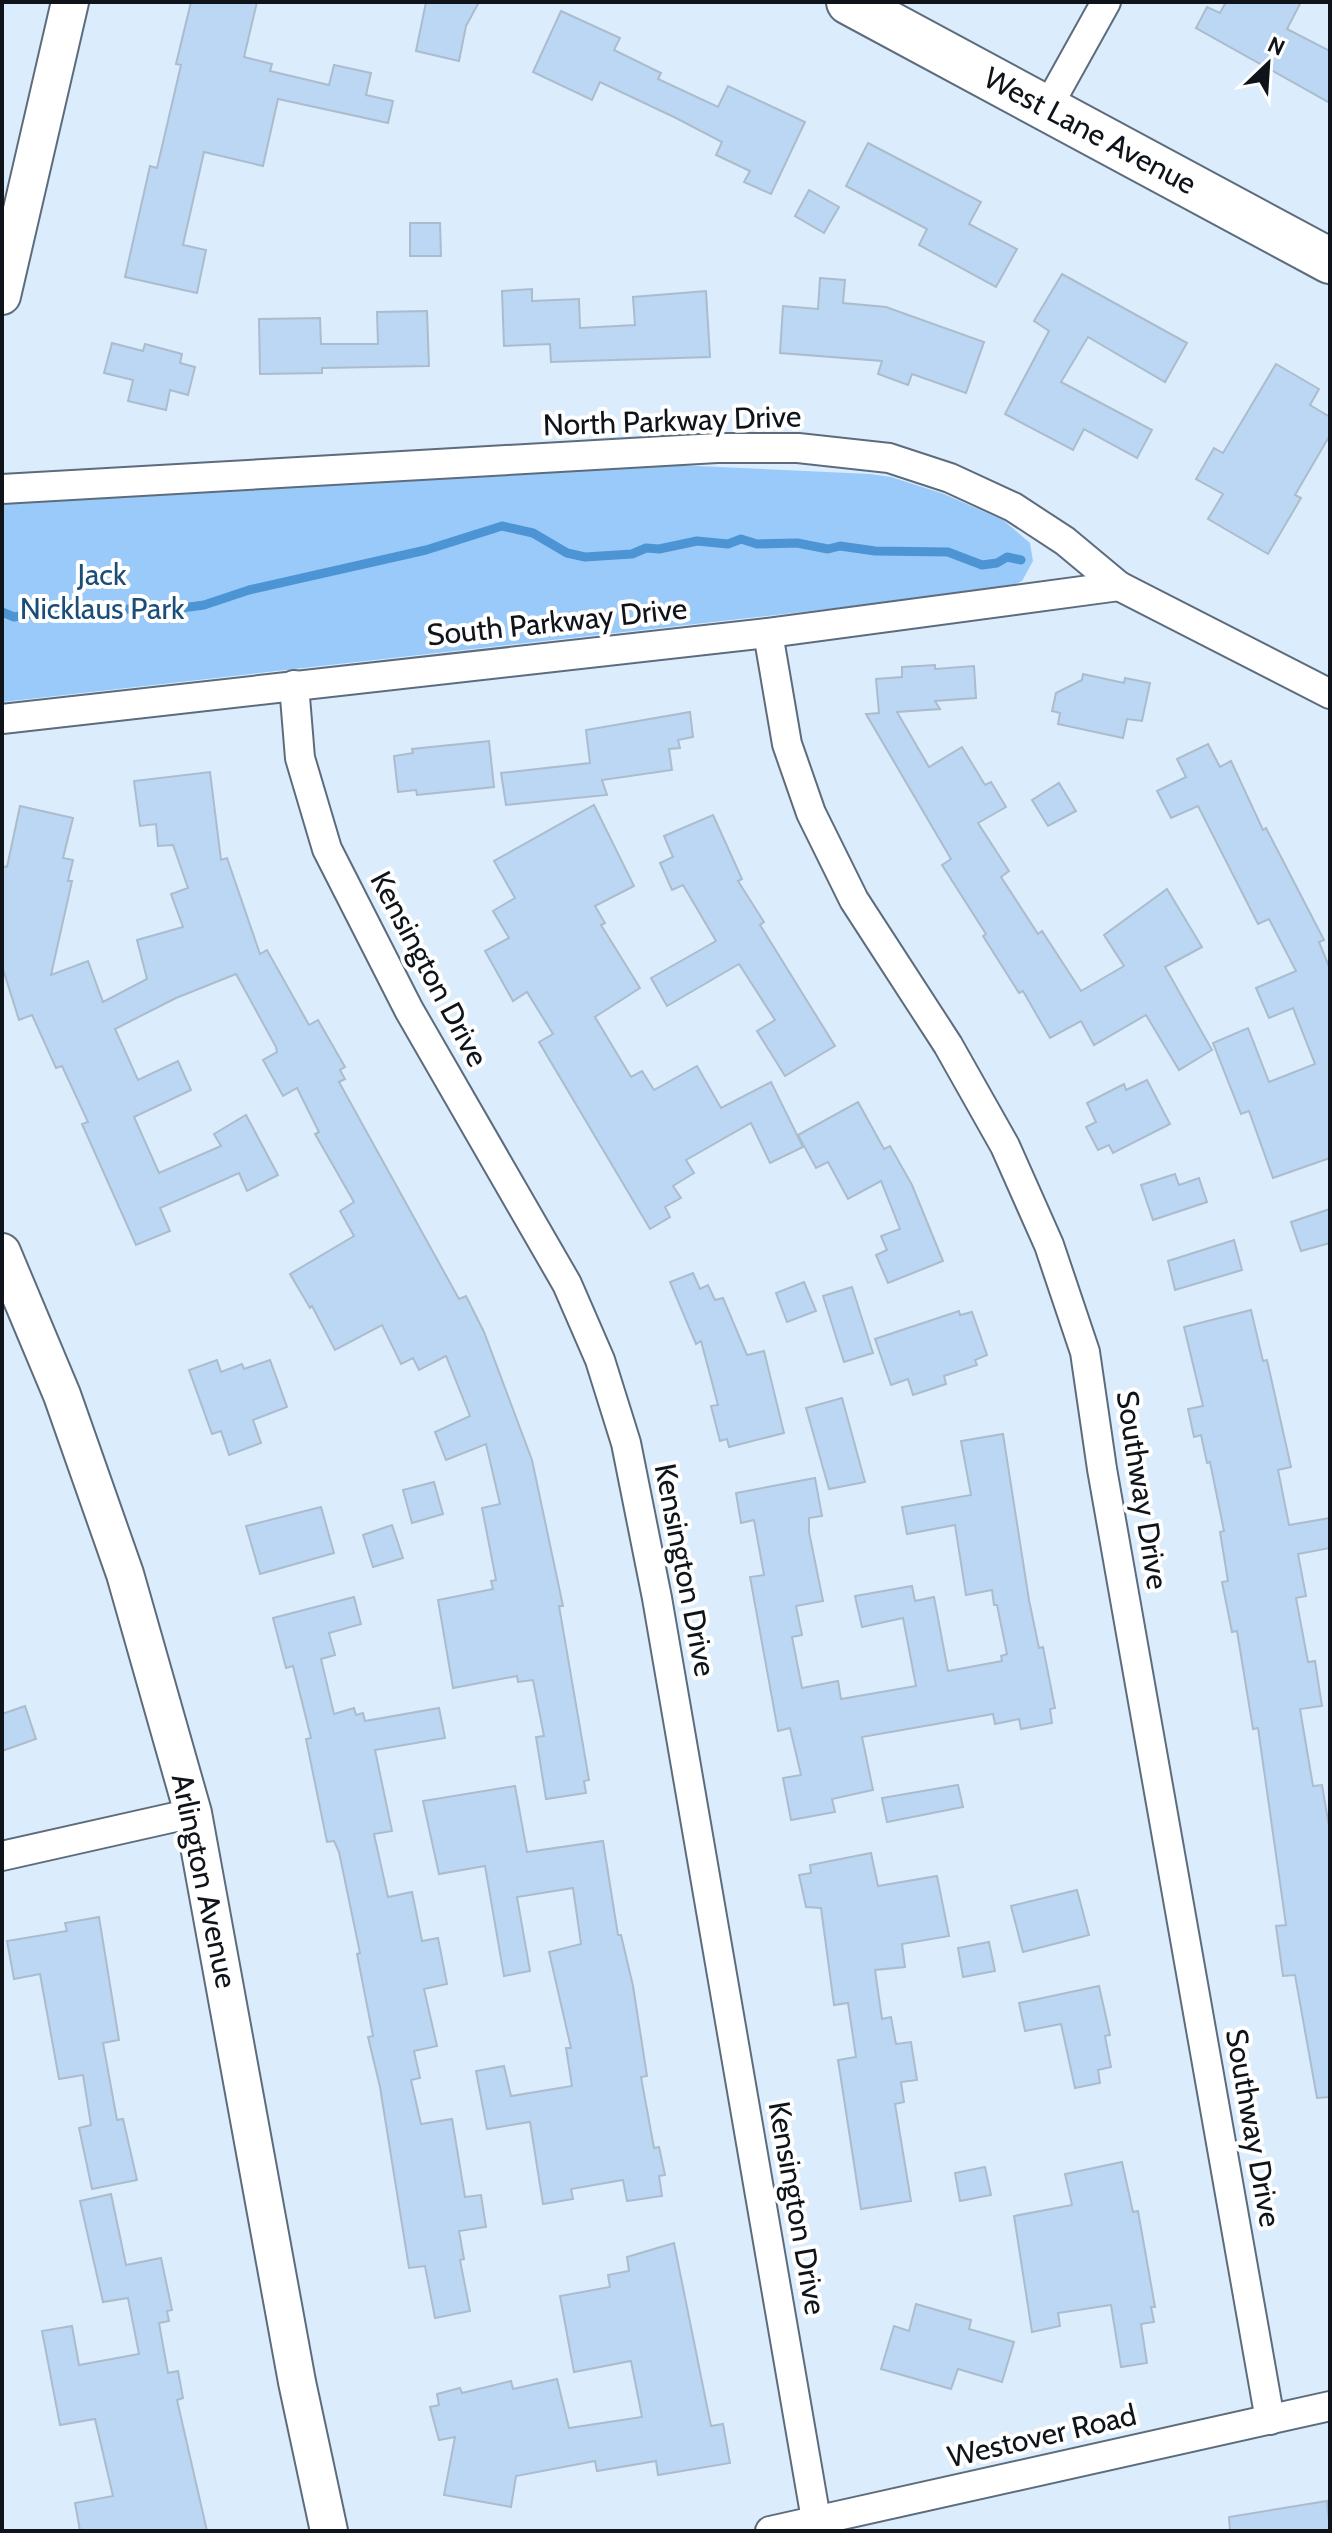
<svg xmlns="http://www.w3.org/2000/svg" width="1332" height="2533" font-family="Cabin,sans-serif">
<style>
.green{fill:#9acaf9}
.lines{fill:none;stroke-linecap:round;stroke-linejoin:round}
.stream{stroke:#4d94d5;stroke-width:9}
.building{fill:#bbd7f3;stroke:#abbccc;stroke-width:2}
.minor-casing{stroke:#5d6c7c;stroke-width:32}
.tertiary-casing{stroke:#5d6c7c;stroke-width:40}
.primary-casing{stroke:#5d6c7c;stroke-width:48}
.minor{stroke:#fff;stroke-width:28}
.tertiary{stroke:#fff;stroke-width:36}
.primary{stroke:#fff;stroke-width:44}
.labels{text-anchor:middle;stroke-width:8;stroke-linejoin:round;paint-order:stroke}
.street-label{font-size:30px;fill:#0e1419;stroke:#fff}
.park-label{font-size:30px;fill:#1b4d79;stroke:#fff}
</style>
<rect width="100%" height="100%" fill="#dbecfd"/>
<path class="green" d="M654,464L870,474L891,477L944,494L1003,520L1030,543L1033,561L1022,581L1005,589L2,702V499Z"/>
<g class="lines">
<path class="stream" d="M2,612L14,617L72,606L160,611L204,605L249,590L426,550L502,526L533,533L567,553L585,557L632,554L646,548L659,549L697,541L728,544L741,539L757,544L797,543L828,549L840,546L875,551L948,552L982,565L997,563L1007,557L1021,560"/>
</g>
<g class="building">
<path d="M191,2H257L244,57L272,64L270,71L329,85L334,65L371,73L366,95L393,101L388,123L278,99L263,166L204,152L183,245L206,250L197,293L125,277L150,166L157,168L181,65L176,64Z"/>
<path d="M426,2H479L466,26L459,61L416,51Z"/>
<path d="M1226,2H1301L1287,29L1330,51V103L1196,28L1207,7L1220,13Z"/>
<path d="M561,11L620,38L614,50L661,73L658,79L718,107L728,86L805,122L771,194L744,182L750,171L716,155L722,142L676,118L600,82L592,100L533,72Z"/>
<path d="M868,143L981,202L969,224L1017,249L996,287L919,245L927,229L846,186Z"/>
<path d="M809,190L839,207L824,233L795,216Z"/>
<path d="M410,223H440L441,256H410Z"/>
<path d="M1062,274L1187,343L1165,382L1088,337L1061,382L1152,430L1137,458L1084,429L1073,450L1005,414L1049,331L1034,321Z"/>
<path d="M820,278L845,280L843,303L886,307L984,342L966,393L912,374L908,385L878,374L882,361L780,353L783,306L818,309Z"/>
<path d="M532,289V301L579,299L580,328L635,325L633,297L706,291L710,357L551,362L550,344L504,346L502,291Z"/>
<path d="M427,311L429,366L322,368V373L260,374L259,319L320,318L321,344H378L377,312Z"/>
<path d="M112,343L143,351L145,344L182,354L180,363L195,367L188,395L170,390L166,410L128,401L133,380L104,373Z"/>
<path d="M1276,364L1319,389L1310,405L1330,417V435L1295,495L1301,498L1268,554L1208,519L1223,494L1196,479L1214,448L1223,453Z"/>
<path d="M935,665V669L974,666L976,698L935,701L940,709L897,712L929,767L962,747L985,785L991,782L1006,807L978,823L1009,871L1001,877L1038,934L1042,931L1081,991L1124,966L1104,935L1167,889L1202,947L1165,967L1212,1050L1179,1070L1146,1015L1094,1045L1081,1021L1050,1038L1023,991L1019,993L983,936L986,934L942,865L951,859L866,714L879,713L876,679L902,677V667Z"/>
<path d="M1083,674L1124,683L1125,678L1150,683L1142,721L1127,719L1123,738L1058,724L1060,713L1052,711L1056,693L1082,680Z"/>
<path d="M690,712L693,737L678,740L680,748L669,749L672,770L602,780L607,795L506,805L501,773L590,763L586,730Z"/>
<path d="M489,741L494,787L417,795L416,790L398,792L394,756L413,753L412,749Z"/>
<path d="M1208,744L1220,767L1231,761L1263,830L1266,828L1324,940L1319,942L1330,969V1158L1273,1178L1249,1111L1241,1114L1213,1043L1248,1028L1269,1082L1315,1064L1293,1008L1269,1018L1256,988L1296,971L1269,919L1258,924L1198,806L1171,818L1157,791L1186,777L1177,759Z"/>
<path d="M210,772L221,860L227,858L260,954L267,950L309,1025L318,1020L345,1067L340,1070L345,1079L339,1082L459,1299L466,1296L484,1332L532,1460L563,1606H559L589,1780L584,1781L586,1793L546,1799L536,1737L544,1736L533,1680L518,1682L517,1676L453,1688L438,1600L493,1589L491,1581L496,1580L482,1508L500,1504L486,1444L446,1460L435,1432L470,1416L446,1356L419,1370L413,1358L401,1364L382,1325L335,1350L312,1306L310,1308L290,1274L354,1236L340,1211L354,1202L315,1134L319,1132L297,1088L283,1096L263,1060L277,1052L276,1047L236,974L176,998L115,1029L138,1080L178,1061L191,1090L134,1117L159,1173L221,1146L214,1134L246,1115L278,1175L247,1191L239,1173L160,1208L170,1231L136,1245L82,1124L88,1122L62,1066L56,1068L32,1015L19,1020L2,966V866L7,867L20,806L73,818L63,858L73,860L68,881H72L51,975L88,961L103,1002L147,979L137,940L183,927L171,894L188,888L173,845L158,846L156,824L140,826L134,781Z"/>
<path d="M1059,783L1076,811L1048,826L1032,800Z"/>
<path d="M594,805L634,886L595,906L605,923L601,925L640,988L595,1017L631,1077L642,1071L654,1090L697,1066L721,1108L771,1082L803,1147L770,1163L751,1123L686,1160L694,1173L673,1186L681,1198L665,1207L670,1217L650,1229L539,1042L553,1034L527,992L513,1001L485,951L509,938L493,911L515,898L494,861Z"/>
<path d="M713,815L742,879L738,881L764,922L760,925L835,1046L785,1076L757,1031L775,1020L739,964L667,1006L651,978L716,941L683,885L672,890L660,863L673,857L664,836Z"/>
<path d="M1147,1080L1170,1124L1113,1153L1109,1145L1098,1150L1086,1127L1096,1122L1087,1103L1124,1084L1126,1090Z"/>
<path d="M858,1102L884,1149L890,1146L912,1185L943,1261L888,1283L876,1255L887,1250L881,1236L900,1229L881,1181L848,1199L828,1162L816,1168L798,1135Z"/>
<path d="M1175,1174L1179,1185L1199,1178L1207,1202L1153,1220L1141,1185Z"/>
<path d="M1330,1209V1243L1301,1251L1291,1222Z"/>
<path d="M1234,1240L1242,1270L1175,1290L1168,1261Z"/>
<path d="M693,1273L700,1289L708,1285L715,1300L723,1298L747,1355L764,1351L784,1433L729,1447L727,1439L720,1441L711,1406L718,1405L701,1341L696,1344L670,1282Z"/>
<path d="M804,1282L816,1311L787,1322L776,1293Z"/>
<path d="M852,1287L873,1353L844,1362L823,1296Z"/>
<path d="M1251,1310L1263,1361L1267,1360L1291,1467L1278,1470L1289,1525L1330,1518V1548L1298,1554L1306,1596L1296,1598L1308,1662L1315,1661L1322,1706L1300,1709L1313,1786L1322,1785L1330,1832V2097L1317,2098L1295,1975L1283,1976L1276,1926L1286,1925L1258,1728L1253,1729L1237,1631L1232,1632L1222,1582L1228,1581L1220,1532L1224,1531L1210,1462L1207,1463L1201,1435L1194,1437L1188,1409L1203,1406L1184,1327Z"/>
<path d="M959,1311L960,1315L972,1312L987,1355L975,1360L977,1365L944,1376L946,1384L913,1395L908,1379L891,1385L875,1339Z"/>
<path d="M217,1360L221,1372L242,1364L244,1369L270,1360L287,1407L253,1420L261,1443L229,1455L221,1431L212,1434L189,1370Z"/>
<path d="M842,1398L865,1482L829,1489L806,1408Z"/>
<path d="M1003,1434L1029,1600L1039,1648L1043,1647L1055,1708L1050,1709L1052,1723L1021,1729L1019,1719L995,1724L993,1714L862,1737L873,1790L832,1799L835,1812L791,1820L783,1778L801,1775L790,1728L778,1731L750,1577L764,1575L754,1520L741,1523L736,1493L815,1478L822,1516L809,1518V1532L823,1601L796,1606L802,1635L792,1637L802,1688L838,1681L841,1699L916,1686L903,1618L862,1627L855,1596L912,1586L915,1601L934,1597L948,1671L1002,1661L1001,1656L1007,1654L997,1605H994L992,1590L966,1595L955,1525L907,1534L902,1507L971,1495L961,1441Z"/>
<path d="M434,1482L443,1514L412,1523L403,1490Z"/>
<path d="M321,1507L334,1553L260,1574L246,1526Z"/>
<path d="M392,1525L403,1558L373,1567L363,1535Z"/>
<path d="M354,1597L361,1624L329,1633L335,1655L321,1659L334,1714L354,1708L356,1715L363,1713L365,1721L439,1708L445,1738L375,1750L392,1831L374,1834L388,1897L412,1892L422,1941L438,1938L447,1984L424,1989L437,2046L414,2051L420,2078L411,2080L421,2124L452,2119L465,2197L481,2195L486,2227L459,2231L464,2259L460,2260L470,2311L435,2318L425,2266L409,2268L380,2087L368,2037L373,2036L357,1954L360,1953L339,1852L334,1841L327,1842L306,1739L311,1738L293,1666L286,1668L273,1618Z"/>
<path d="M25,1706L36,1739L2,1751V1714Z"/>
<path d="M958,1785L963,1807L887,1822L882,1798Z"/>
<path d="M515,1786L527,1852L603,1841L618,1935H621L633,1986L647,2076L641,2077L654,2148L659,2147L665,2175L659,2176L662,2196L627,2201L623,2180L571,2189L573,2199L543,2204L530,2122L487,2129L476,2071L504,2066L511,2096L572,2086L566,2048H571L549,1952L581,1944L573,1888L517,1897L530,1971L504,1976L485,1866L439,1874L423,1801Z"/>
<path d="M871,1853L878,1886L937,1876L949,1936L902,1944L905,1967L875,1970L882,2019L891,2017L896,2044L911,2042L917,2080L901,2082L904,2102L895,2104L911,2201L861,2209L838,2060L856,2057L848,2003L834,2005L821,1908L806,1907L799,1875L811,1873L810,1865Z"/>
<path d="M1077,1890L1089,1935L1023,1952L1011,1906Z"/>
<path d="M99,1917L119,2040L103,2043L117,2120L123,2119L137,2180L92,2189L79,2128L91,2125L83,2075L59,2079L40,1974L14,1979L7,1941L67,1931L65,1923Z"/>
<path d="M989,1942L995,1971L963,1977L958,1948Z"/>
<path d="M1099,1986L1110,2035L1105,2036L1111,2067L1098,2070L1100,2083L1075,2088L1061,2024L1025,2031L1019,2003Z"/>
<path d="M1122,2162L1133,2212L1138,2211L1155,2307H1151L1154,2322L1141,2324L1147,2363L1121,2367L1111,2305L1058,2313L1060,2326L1032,2332L1014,2216L1072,2205L1065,2174Z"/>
<path d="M985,2167L991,2195L960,2201L955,2173Z"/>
<path d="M111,2194L126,2265L161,2258L172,2310L167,2311L169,2321L159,2323L168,2373L178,2371L183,2398L177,2400L207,2531H80L75,2503L113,2496L95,2419L60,2425L42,2331L72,2326L79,2365L139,2354L128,2298L103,2302L80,2201Z"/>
<path d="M674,2243L711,2426L723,2424L730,2463L658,2475L656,2461L597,2471L595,2461L516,2476L511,2507L444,2495L455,2437L439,2440L430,2407L439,2405L437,2394L460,2388L462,2393L511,2381L513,2389L557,2379L569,2428L642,2417L631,2361L574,2372L560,2296L610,2287L608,2275L629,2271L627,2257Z"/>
<path d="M916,2304L971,2320L969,2329L1014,2342L1002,2382L958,2369L951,2389L881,2369L894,2326L909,2331Z"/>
<path d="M1327,2501L1330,2531H1230L1229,2517Z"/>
</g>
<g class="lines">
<g class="minor-casing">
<g id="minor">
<path d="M1047,108L1106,2"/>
<path d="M2,489L717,448H798L889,458L950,478L1013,507L1065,541L1119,586L1330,694"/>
<path d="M768,633L787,744L811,813L854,900L948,1045L1005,1146L1049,1245L1085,1352L1102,1469L1270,2420"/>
<path d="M294,685L300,758L327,849L409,1010L567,1284L600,1360L626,1443L657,1598L818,2531"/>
<path d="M2,719L768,633L1119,586"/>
<path d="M2,1856L193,1813"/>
<path d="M770,2531L1330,2406"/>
</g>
</g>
<g class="tertiary-casing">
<g id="tertiary">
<path d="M2,296L70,2"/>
<path d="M2,1252L62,1395L125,1574L193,1813L297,2382L329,2531"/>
</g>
</g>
<g class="primary-casing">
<path id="primary" d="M849,2L1330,261"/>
</g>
<use href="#minor" class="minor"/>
<use href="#tertiary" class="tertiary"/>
<use href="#primary" class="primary"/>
</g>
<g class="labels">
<g class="street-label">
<text transform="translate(1090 131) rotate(28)" y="10">West Lane Avenue</text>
<text transform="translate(672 421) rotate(-2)" y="10">North Parkway Drive</text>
<text transform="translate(557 622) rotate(-6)" y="10">South Parkway Drive</text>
<text transform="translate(429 969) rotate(62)" y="10">Kensington Drive</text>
<text transform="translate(1142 1490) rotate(81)" y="10">Southway Drive</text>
<text transform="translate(685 1570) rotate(79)" y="10">Kensington Drive</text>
<text transform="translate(204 1881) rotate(78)" y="10">Arlington Avenue</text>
<text transform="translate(1253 2128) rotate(80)" y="10">Southway Drive</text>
<text transform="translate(797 2208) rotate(80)" y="10">Kensington Drive</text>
<text transform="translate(1042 2436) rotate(-13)" y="10">Westover Road</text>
</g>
<g class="park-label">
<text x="102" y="585">Jack<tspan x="102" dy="34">Nicklaus Park</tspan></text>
</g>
</g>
<rect width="1332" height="2533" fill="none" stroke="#0e1419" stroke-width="8"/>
<g transform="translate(1268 64) rotate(25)" stroke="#ffffff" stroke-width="6" paint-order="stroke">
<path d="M0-6L14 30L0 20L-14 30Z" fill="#0e1419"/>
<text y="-12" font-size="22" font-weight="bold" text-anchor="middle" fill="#0e1419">N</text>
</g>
</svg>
